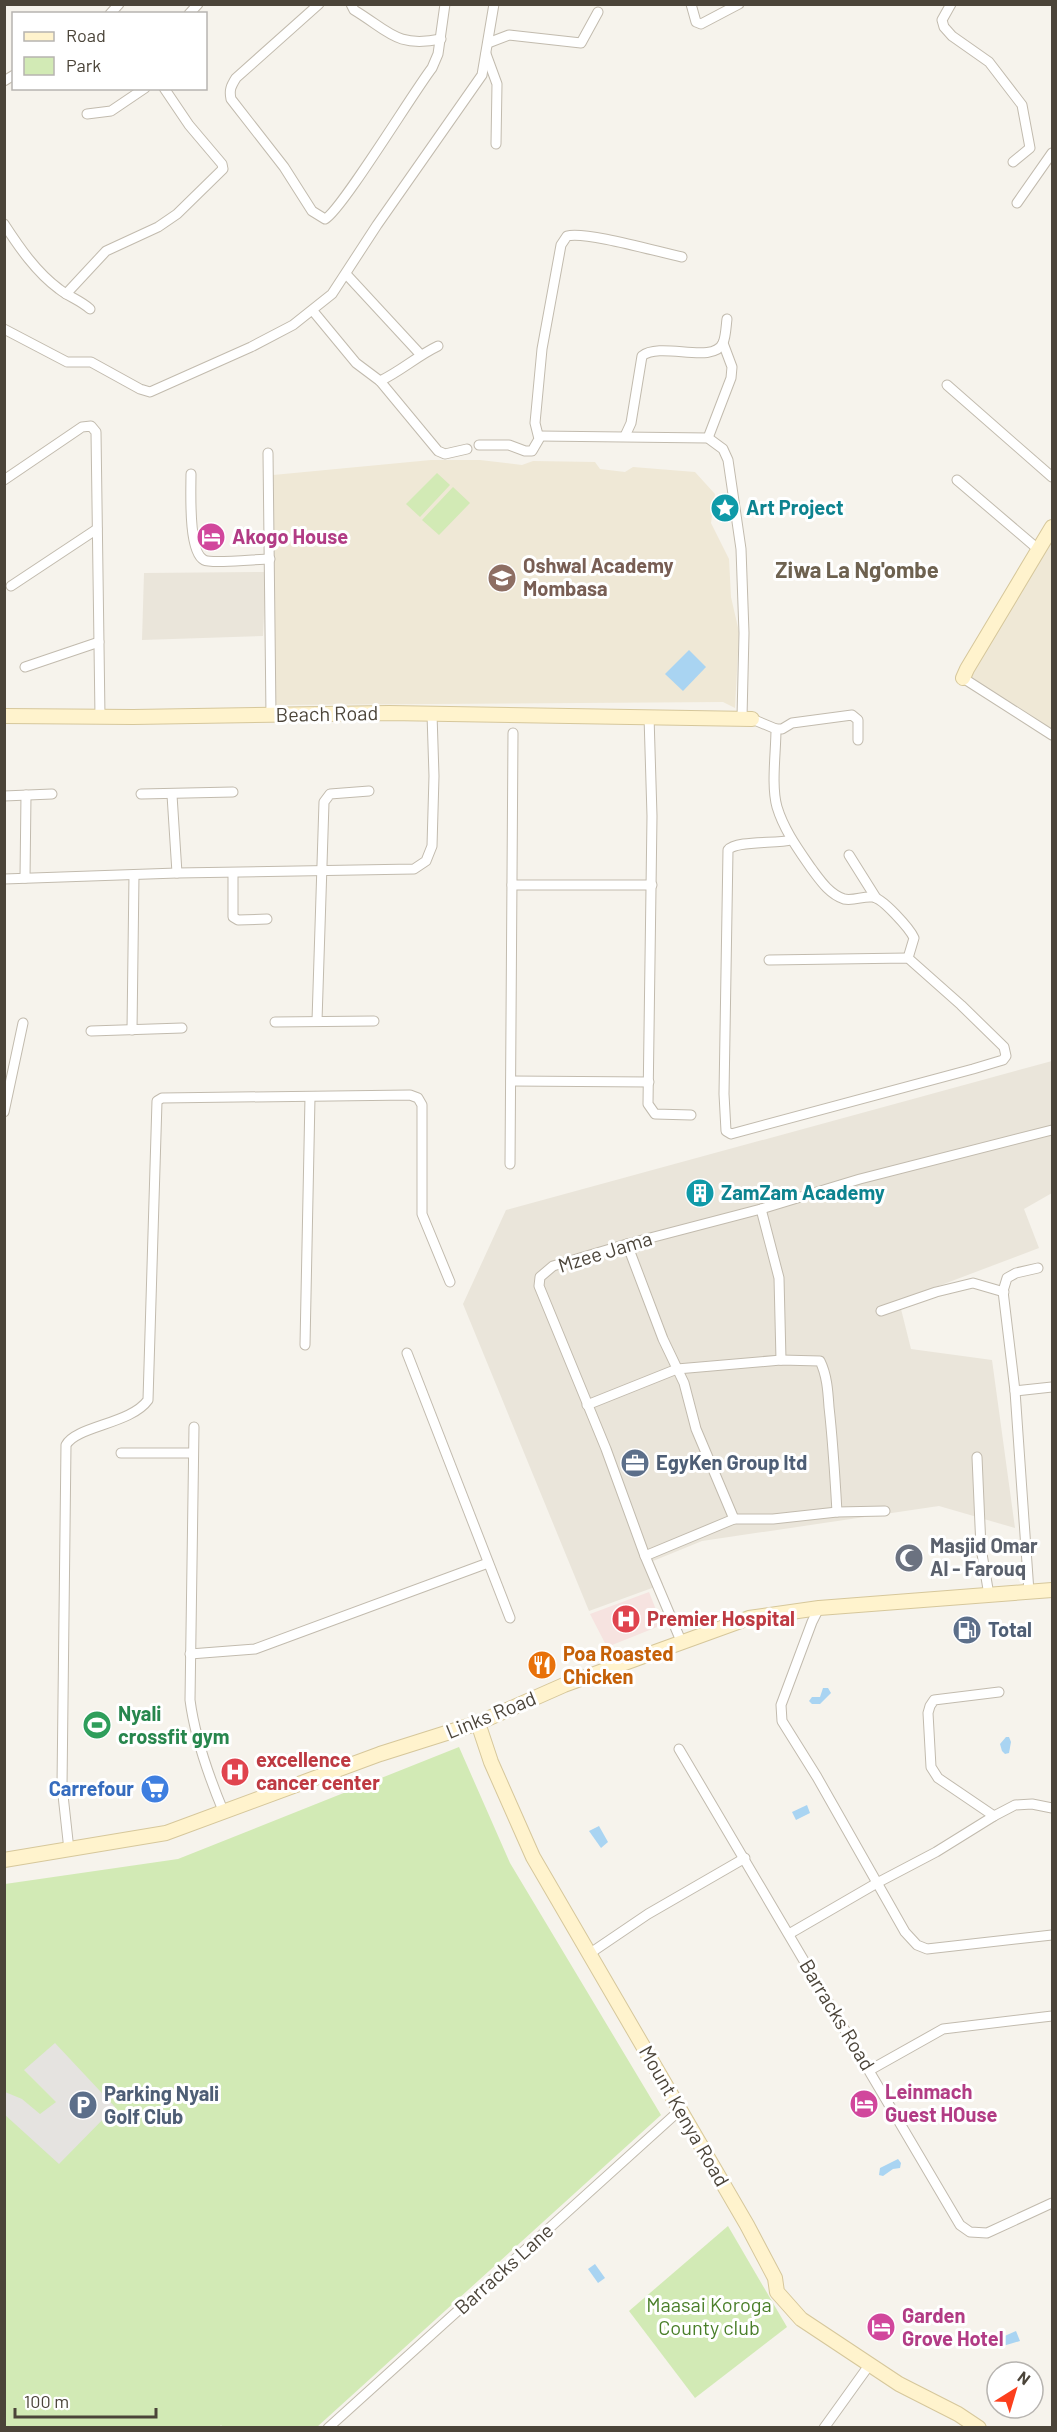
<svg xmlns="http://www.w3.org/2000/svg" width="1057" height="2432" font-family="Barlow,sans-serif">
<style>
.residential{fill:#eae5da}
.education{fill:#efe8d6}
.medical{fill:#f6e3e0}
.green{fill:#d2eab5}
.parking{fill:#e5e3e0}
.water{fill:#a9d4f2}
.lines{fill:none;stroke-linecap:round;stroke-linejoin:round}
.street-casing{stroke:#c2bbae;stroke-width:11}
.secondary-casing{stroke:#d6c79b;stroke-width:16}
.street{stroke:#fff;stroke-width:9}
.secondary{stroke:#fff3cd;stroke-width:14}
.labels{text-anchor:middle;stroke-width:6;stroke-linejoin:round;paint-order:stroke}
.culture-label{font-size:20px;font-weight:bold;fill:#0d838f;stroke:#fff;text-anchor:start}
.hotel-label{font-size:20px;font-weight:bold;fill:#b23c85;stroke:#fff;text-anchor:start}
.education-label{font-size:20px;font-weight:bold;fill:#785e54;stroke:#fff;text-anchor:start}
.street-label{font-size:20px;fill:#4b4439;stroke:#fff}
.service-label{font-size:20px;font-weight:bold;fill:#4e5e75;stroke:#fff;text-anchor:start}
.worship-label{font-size:20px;font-weight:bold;fill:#5b616d;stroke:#fff;text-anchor:start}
.health-label{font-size:20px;font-weight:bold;fill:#be3a42;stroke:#fff;text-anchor:start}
.food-label{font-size:20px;font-weight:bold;fill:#c56008;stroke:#fff;text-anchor:start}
.leisure-label{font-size:20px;font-weight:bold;fill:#27864d;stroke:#fff;text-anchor:start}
.shop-label{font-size:20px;font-weight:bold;fill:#366cbe;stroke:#fff;text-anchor:end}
.park-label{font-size:20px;fill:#4a7f2a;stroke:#fff}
.quarter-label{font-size:22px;font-weight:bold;fill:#6e6250;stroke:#fff}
</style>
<rect width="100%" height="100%" fill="#f6f3ec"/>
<g class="residential">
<path d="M266,572L263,636L142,640L144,573Z"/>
<path d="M1052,1061V1193L1024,1209L1039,1248L899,1301L911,1349L992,1360L1015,1528L939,1506L702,1541L653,1561L663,1584L589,1611L463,1304L506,1210Z"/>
</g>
<g class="education">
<path d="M431,460H480L522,465L533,461L595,462L600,469L625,472L633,467L695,472L715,494L711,523L729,559L731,597L739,632L735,708L723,702L275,705L273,475Z"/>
<path d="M1052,540V734L968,679Z"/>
</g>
<path class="medical" d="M649,1592L662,1625L607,1647L590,1614Z"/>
<g class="green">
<path d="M437,473L450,485L420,517L406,504Z"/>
<path d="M453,487L470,503L439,535L422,520Z"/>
<path d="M459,1747L510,1863L661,2115L317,2427L223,2428L221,2425L219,2428L5,2427V1884L178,1859Z"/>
<path d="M728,2226L787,2327L695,2398L629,2311Z"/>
</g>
<path class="parking" d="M55,2043L115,2107L59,2164L4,2114L5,2092L22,2099L40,2114L56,2102L24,2070Z"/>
<g class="water">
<path d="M689,650L706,667L683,691L665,674Z"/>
<path d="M823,1688H828L831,1693L820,1704H812L809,1701L812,1697H820Z"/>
<path d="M1006,1737H1009L1011,1742L1009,1753L1005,1754L1002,1751L1000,1744Z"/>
<path d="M807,1805L810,1813L796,1820L792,1812Z"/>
<path d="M599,1826L608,1842L601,1848L589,1831Z"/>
<path d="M898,2159L901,2163L900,2168L893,2169L883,2176L879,2175L880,2168Z"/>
<path d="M595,2264L605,2278L598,2283L588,2269Z"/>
<path d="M1016,2331L1020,2341L1003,2346L1000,2338Z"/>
</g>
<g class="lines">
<g class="street-casing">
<g id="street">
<path d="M319,4L236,78C231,86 229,90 231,99L284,167L312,211L325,219C341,211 414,91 432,68L438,54L445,4"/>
<path d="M351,4L354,10C389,31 396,48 441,39"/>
<path d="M691,4L696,22L701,24L739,4"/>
<path d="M951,4L942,20L944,27L952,36L989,62L1022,105L1030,148L1013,162"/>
<path d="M110,14L119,4"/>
<path d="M189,14L198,4"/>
<path d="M488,43L509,35L581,43L598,12"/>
<path d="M486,54L497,84L496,144"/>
<path d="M4,81L14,75"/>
<path d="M87,114L111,111L145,88"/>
<path d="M1017,203L1052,153"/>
<path d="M4,224C19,247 36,272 59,289C69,297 80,300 90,309"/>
<path d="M346,274L420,354"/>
<path d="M66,294L106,251L158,227L177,214L223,169L222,164L189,125L164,88"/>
<path d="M313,311L356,363L380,381L438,451L445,454L467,449"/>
<path d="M4,329L67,362H91L140,389L150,392L251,347L293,325L332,294L377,225L482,75L494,4"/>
<path d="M380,381C401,371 417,356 438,346"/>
<path d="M947,385L1052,477"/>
<path d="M539,436L708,438L723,449L728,460L741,549L744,633L742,717"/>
<path d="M625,436L631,423L642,356C661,341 713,365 723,343C726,336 726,326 727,319"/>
<path d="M708,438L731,378L732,367L723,343"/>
<path d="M479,445H509L525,451H532L539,439L535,423L542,349L561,245L567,236C586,231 658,252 682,257"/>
<path d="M268,453L271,715"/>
<path d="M191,474C191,491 188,552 204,560C212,564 258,559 270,559"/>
<path d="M4,480L82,427L91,426L96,432L100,716"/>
<path d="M957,480L1039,550"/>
<path d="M11,586L97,529"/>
<path d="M25,667L99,642"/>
<path d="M963,678L1052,735"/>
<path d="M649,716L652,816L648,1104L655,1114L691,1115"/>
<path d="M752,719L776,729C776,752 771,786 777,807C784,830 798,849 811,868C820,880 829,894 844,899C854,901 863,896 872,897C882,897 910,929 914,938L908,958"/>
<path d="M776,729H782L792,723L852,715L858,720V740"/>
<path d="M141,794L233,792"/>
<path d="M172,795L177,873"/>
<path d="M4,796L52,794"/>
<path d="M849,855L876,898"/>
<path d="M233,873V917L238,920L267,919"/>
<path d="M25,878L26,795"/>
<path d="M4,879L177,873L414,869L426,861L432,846L434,776L432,714"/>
<path d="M512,885H652"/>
<path d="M769,960L908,958L961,1005L1004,1047L1006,1056L1003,1060L973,1069L731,1134L726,1131L724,1094L728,850C736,840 777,844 791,840"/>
<path d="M317,1021L324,802L330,794L369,791"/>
<path d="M275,1022L374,1021"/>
<path d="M132,1030L134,875"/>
<path d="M91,1031L182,1028"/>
<path d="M511,1081L649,1082"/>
<path d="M4,1112L23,1023"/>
<path d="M510,1164L513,733"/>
<path d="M761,1209L779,1278L781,1360"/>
<path d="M627,1244L663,1339L684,1383L696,1429L734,1519"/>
<path d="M881,1311L936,1292L973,1283L1004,1292"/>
<path d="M305,1345L310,1097"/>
<path d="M407,1353L510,1618"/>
<path d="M1015,1391L1052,1387"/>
<path d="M587,1405L677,1369L781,1360L820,1361C827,1375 828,1392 829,1407C833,1442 835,1477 837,1512"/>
<path d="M194,1427L190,1700C195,1739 209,1777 224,1813"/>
<path d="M121,1453H192"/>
<path d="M977,1457L981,1548L989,1595"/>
<path d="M645,1556L734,1519H773L837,1512L885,1511"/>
<path d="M1029,1592L1015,1391L1003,1291L1007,1278L1016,1273L1038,1268"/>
<path d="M819,1608L812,1622L781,1705L782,1721L817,1777L905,1932L917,1945L927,1949L1052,1935"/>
<path d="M681,1641L645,1556L606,1449L539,1286L540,1277L553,1266L627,1244L761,1209L860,1179L1052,1130"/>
<path d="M190,1654L255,1649L488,1563"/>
<path d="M679,1749L960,2225L970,2232L987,2233L1052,2203"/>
<path d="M994,1816L938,1778L931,1767L928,1713L930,1706L934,1700L999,1692"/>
<path d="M69,1850L62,1786L66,1445C76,1426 131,1424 148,1400L157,1101L162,1098L410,1095L418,1098L422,1105V1214L450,1282"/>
<path d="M789,1934L877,1883L936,1852L994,1816L1015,1805L1032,1804L1052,1808"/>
<path d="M589,1954L648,1914L745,1858"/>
<path d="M870,2070L943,2029L1052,2016"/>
<path d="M328,2428L680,2110"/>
<path d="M824,2428L870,2364"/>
</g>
</g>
<g class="secondary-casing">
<g id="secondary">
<path d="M963,678L967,669L1052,527"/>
<path d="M4,716L133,717L389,713L752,719"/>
<path d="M478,1723L491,1762L533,1857L747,2225L775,2278L777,2292L801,2319L899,2384L958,2414L979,2428"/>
<path d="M4,1860L166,1833L380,1754L478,1723L564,1685L749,1618L819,1608L1052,1590"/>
</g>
</g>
<use href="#street" class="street"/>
<use href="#secondary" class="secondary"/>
</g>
<defs>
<g id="sight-disc" transform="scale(1.5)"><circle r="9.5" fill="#0f9aa8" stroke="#fff"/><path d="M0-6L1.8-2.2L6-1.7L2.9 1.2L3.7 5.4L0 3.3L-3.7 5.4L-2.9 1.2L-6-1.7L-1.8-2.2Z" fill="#fff"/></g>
<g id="hotel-disc" transform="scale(1.5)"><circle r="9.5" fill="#d1479c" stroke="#fff"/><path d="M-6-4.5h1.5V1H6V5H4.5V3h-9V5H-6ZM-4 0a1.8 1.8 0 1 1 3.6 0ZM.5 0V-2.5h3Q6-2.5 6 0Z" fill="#fff"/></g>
<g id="school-disc" transform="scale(1.5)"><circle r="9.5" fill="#8d6e63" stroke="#fff"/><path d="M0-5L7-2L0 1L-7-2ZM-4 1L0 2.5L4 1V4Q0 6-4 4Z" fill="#fff"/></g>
<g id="building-disc" transform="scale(1.5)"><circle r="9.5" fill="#0f9aa8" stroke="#fff"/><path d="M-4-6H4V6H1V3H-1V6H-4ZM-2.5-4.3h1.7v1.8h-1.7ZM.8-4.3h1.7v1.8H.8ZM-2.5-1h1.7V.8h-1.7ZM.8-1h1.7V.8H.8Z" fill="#fff"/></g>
<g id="office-disc" transform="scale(1.5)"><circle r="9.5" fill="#5c6f8a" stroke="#fff"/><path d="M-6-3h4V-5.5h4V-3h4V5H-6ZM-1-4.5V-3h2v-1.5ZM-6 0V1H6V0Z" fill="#fff"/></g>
<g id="mosque-disc" transform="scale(1.5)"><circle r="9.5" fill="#6b7280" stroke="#fff"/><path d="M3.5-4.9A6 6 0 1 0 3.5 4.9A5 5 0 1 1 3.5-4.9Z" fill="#fff"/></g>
<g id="hospital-disc" transform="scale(1.5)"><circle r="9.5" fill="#e0444e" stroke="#fff"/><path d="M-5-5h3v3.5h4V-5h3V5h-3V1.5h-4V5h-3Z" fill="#fff"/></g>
<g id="fuel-disc" transform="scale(1.5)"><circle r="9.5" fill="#5c6f8a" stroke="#fff"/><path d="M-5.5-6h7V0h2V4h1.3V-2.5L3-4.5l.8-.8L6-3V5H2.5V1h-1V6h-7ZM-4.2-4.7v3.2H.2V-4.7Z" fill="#fff"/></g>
<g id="restaurant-disc" transform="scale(1.5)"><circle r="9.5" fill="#e8710a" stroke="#fff"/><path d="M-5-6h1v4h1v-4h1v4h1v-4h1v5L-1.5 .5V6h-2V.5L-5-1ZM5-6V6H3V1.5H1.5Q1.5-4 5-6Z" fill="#fff"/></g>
<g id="stadium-disc" transform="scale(1.5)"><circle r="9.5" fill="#2e9e5b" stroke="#fff"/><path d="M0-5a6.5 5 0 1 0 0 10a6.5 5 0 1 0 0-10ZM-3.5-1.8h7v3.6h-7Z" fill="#fff"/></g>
<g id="supermarket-disc" transform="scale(1.5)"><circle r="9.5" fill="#3f7fe0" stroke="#fff"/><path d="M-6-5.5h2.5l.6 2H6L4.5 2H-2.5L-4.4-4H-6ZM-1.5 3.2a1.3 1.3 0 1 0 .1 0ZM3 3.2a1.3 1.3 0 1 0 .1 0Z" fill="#fff"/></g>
<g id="parking-disc" transform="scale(1.5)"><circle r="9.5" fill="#5c6f8a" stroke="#fff"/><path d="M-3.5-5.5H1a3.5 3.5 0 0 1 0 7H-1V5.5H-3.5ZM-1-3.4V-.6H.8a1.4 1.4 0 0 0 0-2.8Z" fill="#fff"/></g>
</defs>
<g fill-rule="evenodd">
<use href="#sight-disc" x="725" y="508"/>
<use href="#hotel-disc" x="211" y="537"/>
<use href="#school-disc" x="502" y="578"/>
<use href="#building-disc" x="700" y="1193"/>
<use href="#office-disc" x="635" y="1463"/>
<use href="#mosque-disc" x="909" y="1558"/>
<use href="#hospital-disc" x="626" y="1619"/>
<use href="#fuel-disc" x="967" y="1630"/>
<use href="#restaurant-disc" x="542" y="1665"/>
<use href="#stadium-disc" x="97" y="1725"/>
<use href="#hospital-disc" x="235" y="1772"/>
<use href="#supermarket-disc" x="155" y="1789"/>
<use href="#hotel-disc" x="864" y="2104"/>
<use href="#parking-disc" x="83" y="2105"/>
<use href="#hotel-disc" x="881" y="2327"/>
</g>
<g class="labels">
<g class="culture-label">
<text x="746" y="515">Art Project</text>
<text x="721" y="1200">ZamZam Academy</text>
</g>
<g class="hotel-label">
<text x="232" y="544">Akogo House</text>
<text x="885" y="2099">Leinmach<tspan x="885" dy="23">Guest HOuse</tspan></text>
<text x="902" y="2323">Garden<tspan x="902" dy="23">Grove Hotel</tspan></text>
</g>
<g class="education-label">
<text x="523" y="573">Oshwal Academy<tspan x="523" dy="23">Mombasa</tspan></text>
</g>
<g class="street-label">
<text transform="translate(327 714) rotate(-1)" y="7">Beach Road</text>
<text transform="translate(605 1252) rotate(-17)" y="7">Mzee Jama</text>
<text transform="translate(491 1715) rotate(-22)" y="7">Links Road</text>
<text transform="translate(837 2015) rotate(59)" y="7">Barracks Road</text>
<text transform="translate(684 2116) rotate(60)" y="7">Mount Kenya Road</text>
<text transform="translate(504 2269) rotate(-42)" y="7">Barracks Lane</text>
</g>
<g class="service-label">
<text x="656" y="1470">EgyKen Group ltd</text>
<text x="988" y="1637">Total</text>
<text x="104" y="2101">Parking Nyali<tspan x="104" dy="23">Golf Club</tspan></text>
</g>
<g class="worship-label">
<text x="930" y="1553">Masjid Omar<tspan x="930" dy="23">Al - Farouq</tspan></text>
</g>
<g class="health-label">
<text x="647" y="1626">Premier Hospital</text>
<text x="256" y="1767">excellence<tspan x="256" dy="23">cancer center</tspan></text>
</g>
<g class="food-label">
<text x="563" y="1661">Poa Roasted<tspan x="563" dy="23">Chicken</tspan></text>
</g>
<g class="leisure-label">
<text x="118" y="1721">Nyali<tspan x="118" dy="23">crossfit gym</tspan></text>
</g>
<g class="shop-label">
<text x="134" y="1796">Carrefour</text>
</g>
<g class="park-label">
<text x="709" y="2312">Maasai Koroga<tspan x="709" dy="23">County club</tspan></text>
</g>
<g class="quarter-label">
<text x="857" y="578">Ziwa La Ng'ombe</text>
</g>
</g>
<rect width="1057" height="2432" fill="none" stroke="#4b4439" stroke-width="12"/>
<rect x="12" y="12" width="195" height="78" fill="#ffffff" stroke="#b7b4b0" stroke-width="1.5"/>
<rect x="24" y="32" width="30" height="9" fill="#fff3cd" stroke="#b7b4b0" stroke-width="1.5"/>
<text x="66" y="42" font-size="18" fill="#4b4439">Road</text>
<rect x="24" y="57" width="30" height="18" fill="#d2eab5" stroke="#b7b4b0" stroke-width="1.5"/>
<text x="66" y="72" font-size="18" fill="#4b4439">Park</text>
<g transform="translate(1015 2390) rotate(37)"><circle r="28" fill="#ffffff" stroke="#b7b4b0" stroke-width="1.5"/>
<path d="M0-4.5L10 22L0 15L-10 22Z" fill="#fc3f1d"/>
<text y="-9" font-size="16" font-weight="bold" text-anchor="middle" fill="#4b4439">N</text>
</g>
<path d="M15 2408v9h141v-9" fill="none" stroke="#4b4439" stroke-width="3"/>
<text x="24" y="2408" font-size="18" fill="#4b4439" stroke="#ffffff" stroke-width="4.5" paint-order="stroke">100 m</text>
</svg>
